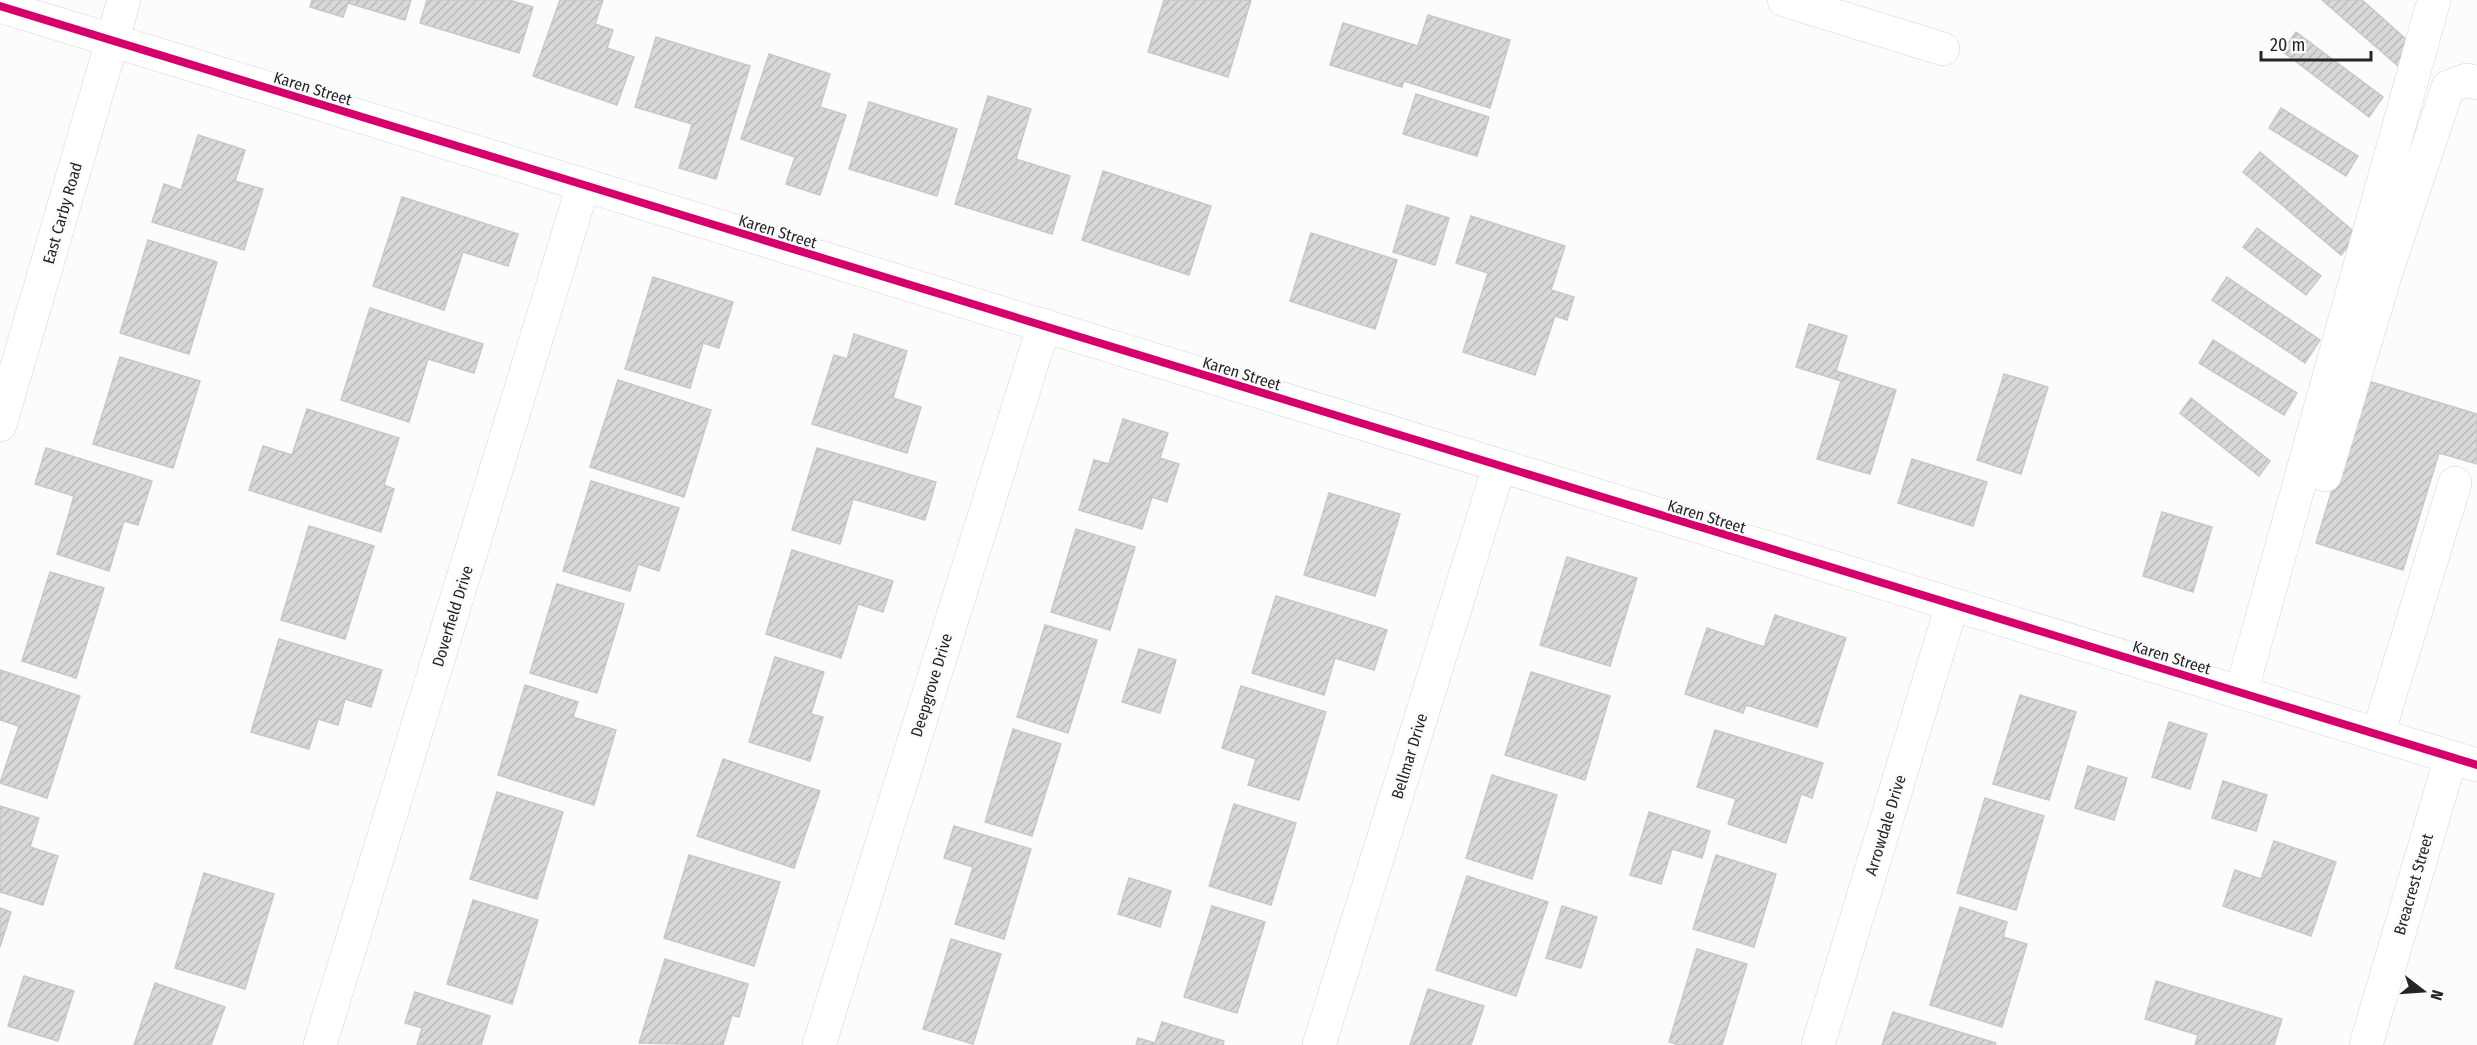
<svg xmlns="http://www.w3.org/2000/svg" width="2477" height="1045" font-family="'Fira Sans Condensed',sans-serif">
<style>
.building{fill:url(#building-hatch);stroke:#c8c8ca;stroke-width:1.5}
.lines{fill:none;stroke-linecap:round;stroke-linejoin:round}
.minor-casing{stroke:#d6d6d8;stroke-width:34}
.minor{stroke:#fff;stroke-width:33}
.cycleway-casing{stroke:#fbfbfe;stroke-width:11}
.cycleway{stroke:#d6006c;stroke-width:8}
.labels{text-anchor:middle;stroke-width:5;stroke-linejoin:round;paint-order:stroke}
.street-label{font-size:16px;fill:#252427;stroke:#fbfbfe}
</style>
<defs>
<pattern id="building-hatch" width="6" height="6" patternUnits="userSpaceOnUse" patternTransform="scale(1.5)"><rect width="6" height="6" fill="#d8d8da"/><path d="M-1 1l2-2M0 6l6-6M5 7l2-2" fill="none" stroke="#b9b9bb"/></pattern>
</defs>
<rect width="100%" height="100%" fill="#fcfcfd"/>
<g class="building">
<path d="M312,0H411L405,20L348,3L343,17L310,7Z"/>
<path d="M427,0H509L533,7L519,53L420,23Z"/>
<path d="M560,0H603L595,24L613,30L607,48L634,57L617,105L533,76Z"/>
<path d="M1164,0H1251L1228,77L1148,52Z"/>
<path d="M2322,0H2362L2415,47L2398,66Z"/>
<path d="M1428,15L1510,40L1490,108L1404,81L1402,87L1330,65L1343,23L1418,46Z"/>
<path d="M2296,32L2383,97L2369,117L2282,51Z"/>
<path d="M656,37L750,66L716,179L679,168L692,124L635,107Z"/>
<path d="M769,54L830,74L820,107L846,115L820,195L786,184L795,157L741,139Z"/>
<path d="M1416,94L1489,117L1477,156L1403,134Z"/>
<path d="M988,96L1031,109L1016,159L1070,176L1052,234L955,204Z"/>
<path d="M869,102L957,129L937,196L849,169Z"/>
<path d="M2281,108L2358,156L2346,176L2269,128Z"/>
<path d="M198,135L245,150L235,181L263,189L244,250L152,222L164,184L181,190Z"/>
<path d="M2260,152L2358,235L2341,255L2243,172Z"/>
<path d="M1103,171L1211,206L1189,275L1082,240Z"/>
<path d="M402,197L518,234L508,266L463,252L444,310L373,286Z"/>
<path d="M1407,205L1449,218L1435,265L1393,252Z"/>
<path d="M1471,216L1565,246L1551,290L1574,297L1567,320L1555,316L1535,375L1463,352L1488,273L1456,263Z"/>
<path d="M2257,228L2321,276L2306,295L2243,247Z"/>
<path d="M1311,233L1397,260L1375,329L1290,301Z"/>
<path d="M148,240L217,262L189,354L120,333Z"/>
<path d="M653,277L733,302L719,348L703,343L690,388L625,369Z"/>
<path d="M2227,277L2320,340L2305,363L2212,300Z"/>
<path d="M370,308L483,344L474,373L428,359L409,422L341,400Z"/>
<path d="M1809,324L1847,336L1836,371L1896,390L1870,474L1817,459L1841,381L1796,367Z"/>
<path d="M854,334L907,351L893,398L921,407L907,453L812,424L834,355L847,359Z"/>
<path d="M2213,340L2297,393L2284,415L2199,363Z"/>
<path d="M120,357L200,381L173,468L93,444Z"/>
<path d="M2004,374L2048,387L2021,474L1977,460Z"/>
<path d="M618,380L711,410L684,497L590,467Z"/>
<path d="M2365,380L2477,414V464L2439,453L2403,570L2316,543Z"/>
<path d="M2191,398L2270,461L2259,476L2180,413Z"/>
<path d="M307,409L399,438L384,485L394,489L381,532L249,490L263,446L292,455Z"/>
<path d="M1123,419L1168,433L1160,458L1179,464L1167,502L1152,497L1142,529L1079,510L1094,460L1109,464Z"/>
<path d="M46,448L152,481L138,525L124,521L109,571L57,554L74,496L35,484Z"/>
<path d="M817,448L936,482L925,520L853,499L840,544L792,530Z"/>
<path d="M1912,459L1987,482L1973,526L1898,503Z"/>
<path d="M591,481L679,508L659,571L638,564L630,591L563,571Z"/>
<path d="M1329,493L1400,514L1375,596L1304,575Z"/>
<path d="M2162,512L2212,527L2193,592L2143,576Z"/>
<path d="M309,526L374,546L345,639L281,620Z"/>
<path d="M1076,529L1135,547L1110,630L1051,612Z"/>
<path d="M792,550L893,581L883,612L858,604L841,658L766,634Z"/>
<path d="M1567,557L1637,578L1610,666L1540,645Z"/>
<path d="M50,572L104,588L76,678L22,661Z"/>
<path d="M557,584L624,604L597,693L530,673Z"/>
<path d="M1276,596L1387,630L1374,670L1335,658L1324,695L1252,673Z"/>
<path d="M1775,615L1846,638L1817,727L1746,705L1743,713L1685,694L1707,628L1764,647Z"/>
<path d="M1045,625L1097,640L1068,733L1017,717Z"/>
<path d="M279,639L382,670L371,707L345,699L338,725L318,719L309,749L251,732Z"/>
<path d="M1139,649L1176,660L1160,713L1122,702Z"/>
<path d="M775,657L824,672L811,714L823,717L810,761L749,742Z"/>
<path d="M0,670L80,696L47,798L0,783L19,726L0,720Z"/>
<path d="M1531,672L1610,696L1585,780L1505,755Z"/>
<path d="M525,685L578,702L573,717L616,730L594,805L498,775Z"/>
<path d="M1241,686L1326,712L1299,800L1248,785L1256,759L1222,748Z"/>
<path d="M2020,695L2076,712L2049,800L1993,784Z"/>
<path d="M2169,722L2207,734L2190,789L2152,777Z"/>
<path d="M1013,729L1061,744L1032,836L985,822Z"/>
<path d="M1715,730L1823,763L1812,798L1801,794L1786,843L1728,824L1736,799L1697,787Z"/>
<path d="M723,759L820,791L794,868L697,836Z"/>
<path d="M2088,766L2127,778L2114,820L2075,808Z"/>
<path d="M1492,775L1557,795L1532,879L1466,858Z"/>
<path d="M2223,781L2267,795L2256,831L2212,818Z"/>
<path d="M497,792L563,812L537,899L470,879Z"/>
<path d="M1985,798L2044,816L2016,910L1957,893Z"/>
<path d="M1234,804L1296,823L1271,905L1209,886Z"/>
<path d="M0,806L39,818L30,847L58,856L43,905L0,892Z"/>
<path d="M1649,812L1710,831L1702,858L1672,849L1661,884L1630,875Z"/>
<path d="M954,826L1031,849L1004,939L955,924L973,867L944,858Z"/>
<path d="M2274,841L2336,862L2311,936L2223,906L2235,870L2261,879Z"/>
<path d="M689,855L780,882L754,966L664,938Z"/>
<path d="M1716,855L1776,874L1754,947L1693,929Z"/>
<path d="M204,873L274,894L245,989L175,968Z"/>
<path d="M1467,876L1548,902L1516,996L1436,970Z"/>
<path d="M1129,878L1171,891L1160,927L1118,914Z"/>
<path d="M473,900L538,920L512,1004L447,984Z"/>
<path d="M1212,906L1265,922L1237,1013L1184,997Z"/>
<path d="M1562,906L1597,917L1581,968L1546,958Z"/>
<path d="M1960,907L2007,922L2003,937L2027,944L2002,1027L1930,1005Z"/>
<path d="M0,908L11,912L0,947Z"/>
<path d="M951,939L1001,954L973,1044L923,1029Z"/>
<path d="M1697,949L1747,964L1722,1045H1679L1669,1042Z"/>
<path d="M665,959L748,984L739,1017L732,1015L723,1045L639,1043Z"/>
<path d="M24,976L74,991L58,1041L8,1026Z"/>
<path d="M2156,981L2282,1019L2274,1045H2195L2198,1035L2145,1019Z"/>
<path d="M155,983L225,1007L211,1045H134Z"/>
<path d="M1428,989L1484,1006L1471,1045H1410Z"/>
<path d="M415,992L490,1016L481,1045H417L422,1028L405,1023Z"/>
<path d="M1893,1012L1996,1043L1995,1045H1882Z"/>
<path d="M1162,1022L1224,1041L1223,1045H1136L1138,1038L1155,1043Z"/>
</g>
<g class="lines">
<g class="minor-casing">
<g id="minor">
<path d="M1784,0L1943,49"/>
<path d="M0,6L2477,765"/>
<path d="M0,425L124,0"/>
<path d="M2325,475L2388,266L2448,87L2467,80L2477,83"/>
<path d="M2241,693L2434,0"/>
<path d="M2378,734L2455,483"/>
<path d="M320,1045L583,186"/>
<path d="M819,1045L1044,325"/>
<path d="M1319,1045L1499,467"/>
<path d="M1818,1045L1952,605"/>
<path d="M2366,1045L2451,757"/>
</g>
</g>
<use href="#minor" class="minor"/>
<g class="cycleway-casing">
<path id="cycleway" d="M0,6L2477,765"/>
</g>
<use href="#cycleway" class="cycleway"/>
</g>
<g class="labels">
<g class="street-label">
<text transform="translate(313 88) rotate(17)" y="6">Karen Street</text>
<text transform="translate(62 213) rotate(-74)" y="6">East Carby Road</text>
<text transform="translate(778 231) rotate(17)" y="6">Karen Street</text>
<text transform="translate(1242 373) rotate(17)" y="6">Karen Street</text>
<text transform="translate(1707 516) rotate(17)" y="6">Karen Street</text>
<text transform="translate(452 616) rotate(-73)" y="6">Doverfield Drive</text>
<text transform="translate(2172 657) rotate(17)" y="6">Karen Street</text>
<text transform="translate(931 685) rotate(-73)" y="6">Deepgrove Drive</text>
<text transform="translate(1409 756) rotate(-73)" y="6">Bellmar Drive</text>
<text transform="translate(1885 825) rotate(-73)" y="6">Arrowdale Drive</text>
<text transform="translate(2413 884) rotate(-74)" y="6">Breacrest Street</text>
</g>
</g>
<g transform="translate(2423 991) rotate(107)" stroke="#fbfbfe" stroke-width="4.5" paint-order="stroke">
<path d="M0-4.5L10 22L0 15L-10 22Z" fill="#252427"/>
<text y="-9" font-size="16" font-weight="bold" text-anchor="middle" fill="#252427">N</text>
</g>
<path d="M2261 51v9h110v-9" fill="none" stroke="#252427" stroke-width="3"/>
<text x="2270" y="51" font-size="18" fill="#252427" stroke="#fbfbfe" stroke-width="4.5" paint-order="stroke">20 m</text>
</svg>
